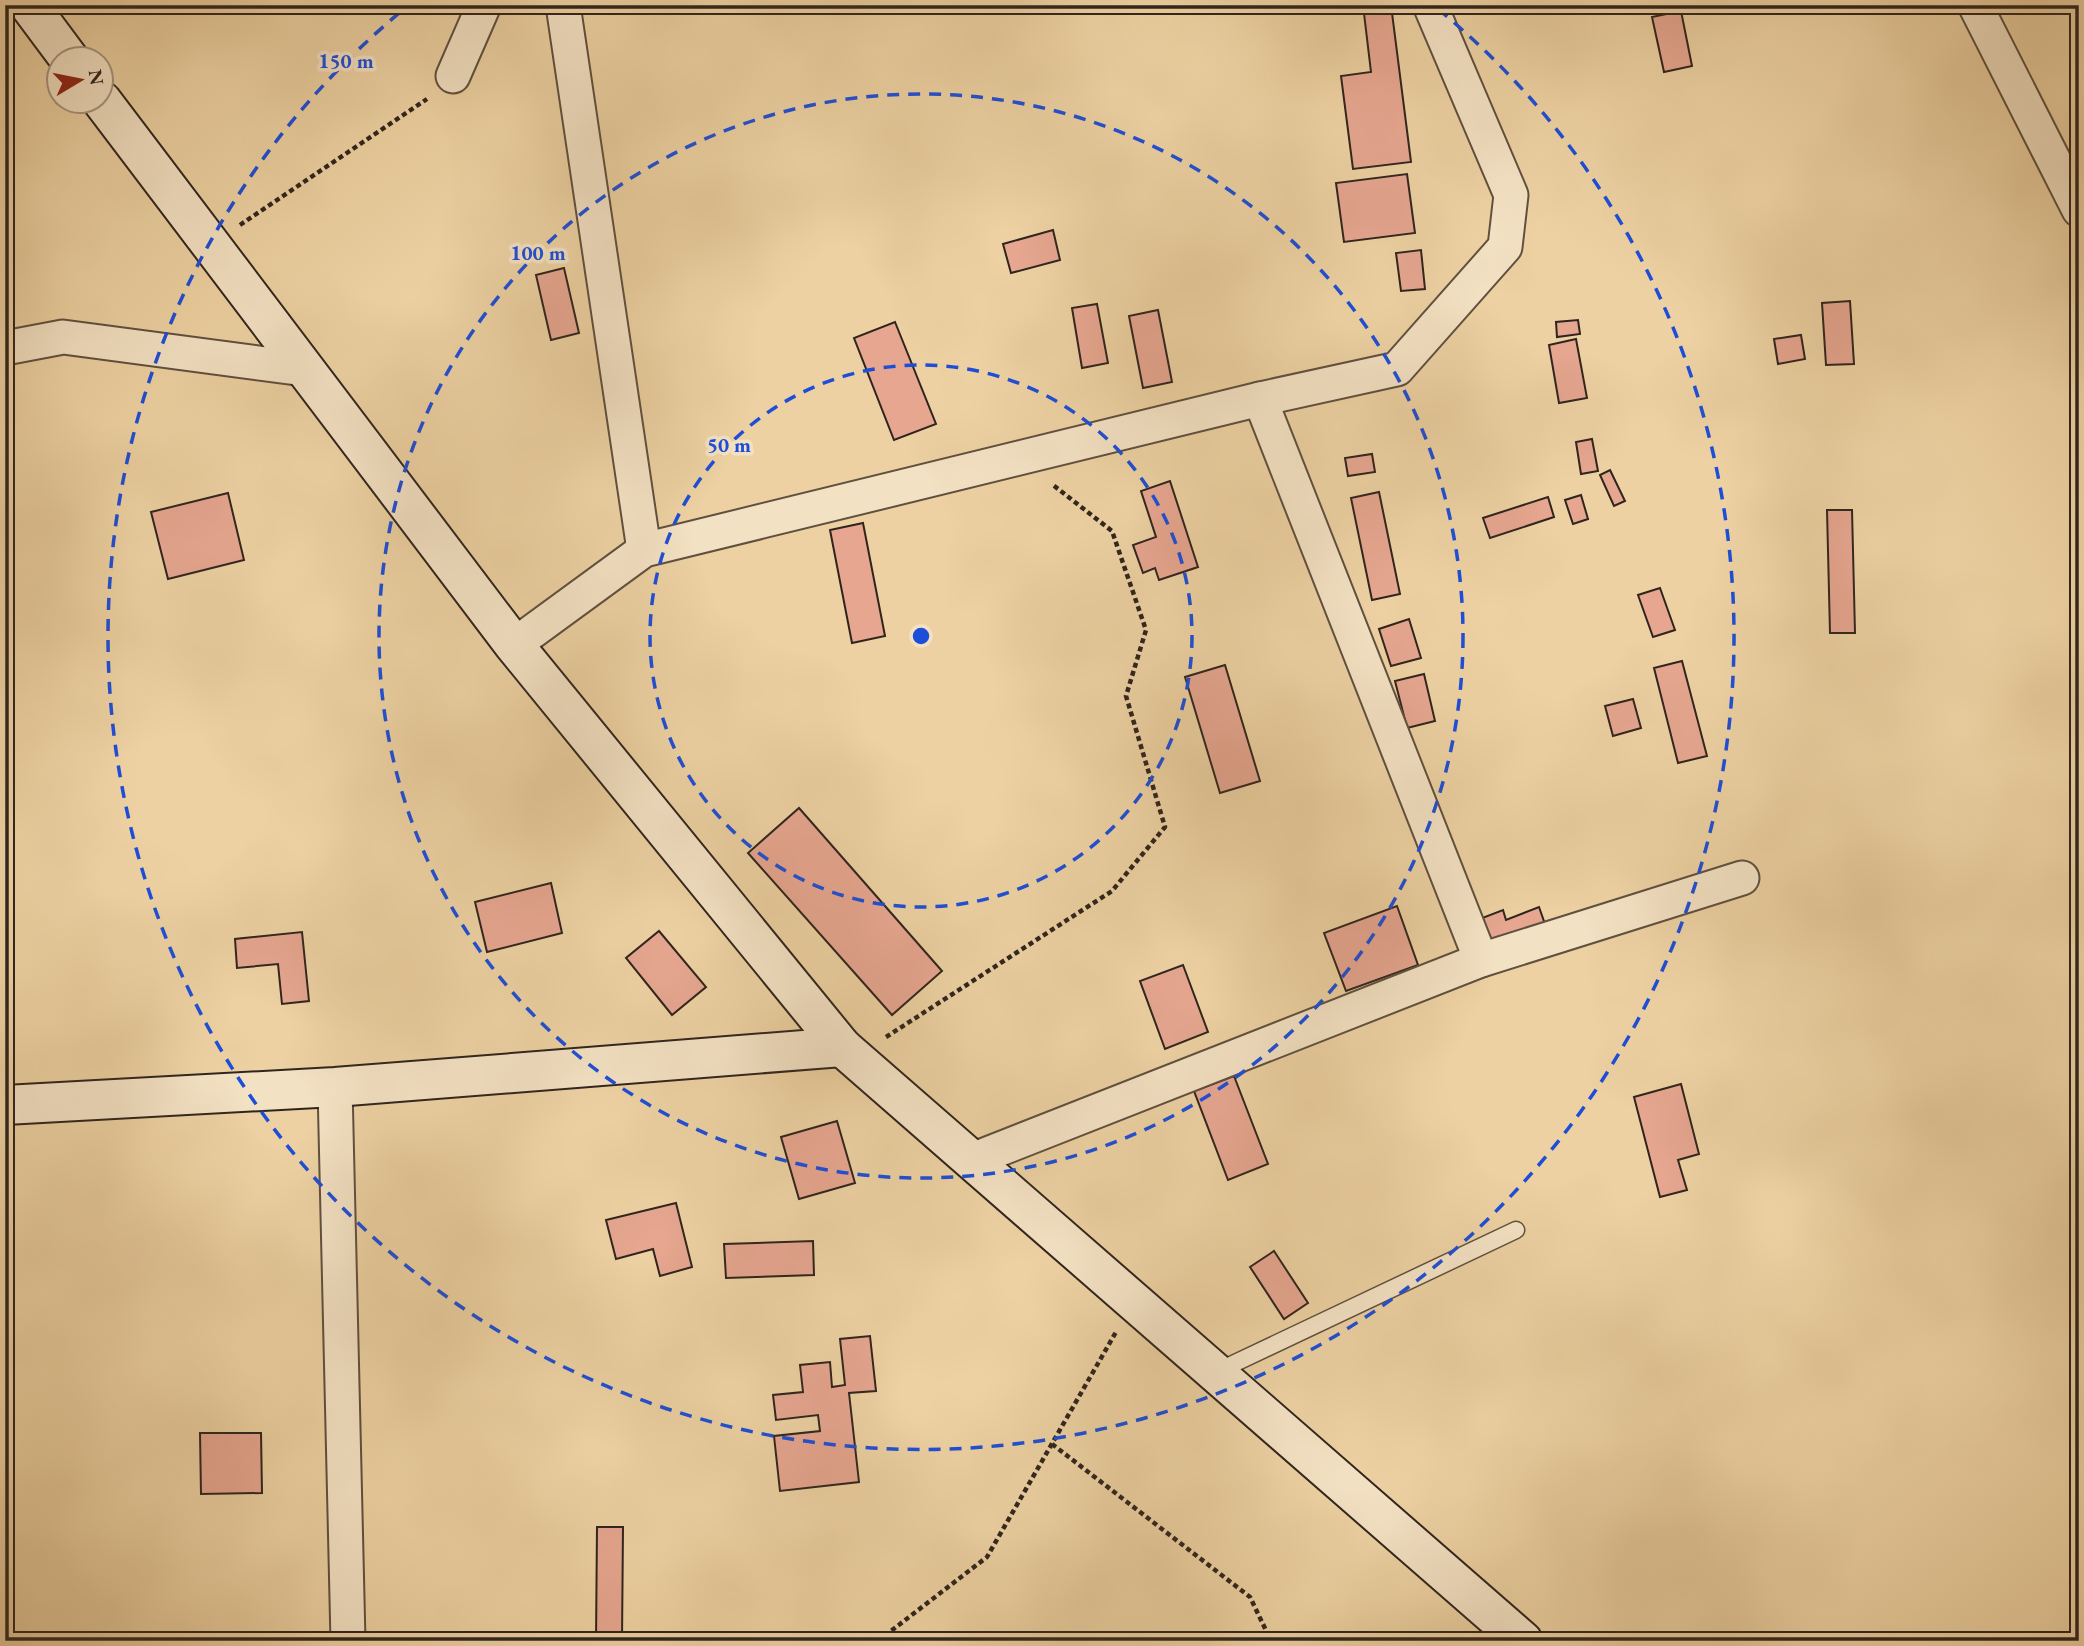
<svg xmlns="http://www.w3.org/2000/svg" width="2084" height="1646" font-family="'EB Garamond',serif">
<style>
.building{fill:#e6a690;stroke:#30251e;stroke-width:2}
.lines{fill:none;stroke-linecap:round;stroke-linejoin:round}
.lane-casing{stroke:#5f503f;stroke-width:19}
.street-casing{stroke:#5f503f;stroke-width:37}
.secondary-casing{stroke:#30251e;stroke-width:42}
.path{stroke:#30251e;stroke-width:4.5;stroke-dasharray:5 3.5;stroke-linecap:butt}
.lane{stroke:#f3e1c3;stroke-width:16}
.street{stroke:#f3e1c3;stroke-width:33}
.secondary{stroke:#f3e1c3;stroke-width:38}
.ring{fill:none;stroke:#1d4ed8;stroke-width:3.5;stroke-dasharray:12 9}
.centre{fill:#1d4ed8;stroke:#f3e1c3;stroke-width:3.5}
.ring-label{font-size:21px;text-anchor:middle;font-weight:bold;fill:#1d4ed8;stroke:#f3e1c3;stroke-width:7;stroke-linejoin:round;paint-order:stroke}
</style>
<rect width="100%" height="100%" fill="#edd1a2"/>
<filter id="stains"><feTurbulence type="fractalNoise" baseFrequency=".00286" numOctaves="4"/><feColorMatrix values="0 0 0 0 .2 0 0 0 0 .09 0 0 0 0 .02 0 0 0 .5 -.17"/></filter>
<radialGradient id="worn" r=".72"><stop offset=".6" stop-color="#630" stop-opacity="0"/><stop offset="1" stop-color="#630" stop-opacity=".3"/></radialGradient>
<g class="building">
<path d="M1363,5H1391L1411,162L1353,169L1341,76L1371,72Z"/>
<path d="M1681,11L1692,66L1664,72L1652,17Z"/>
<path d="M1407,174L1415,233L1344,242L1336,183Z"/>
<path d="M1053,230L1060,260L1011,273L1003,244Z"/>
<path d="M1421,250L1425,289L1401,291L1396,253Z"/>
<path d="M564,268L579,333L551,340L536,275Z"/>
<path d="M1850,301L1854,364L1826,365L1822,303Z"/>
<path d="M1097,304L1108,363L1082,368L1072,308Z"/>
<path d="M1158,310L1172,382L1143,388L1129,316Z"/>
<path d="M1578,320L1580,334L1557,337L1556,322Z"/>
<path d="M895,322L936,424L894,440L854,338Z"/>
<path d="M1801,335L1805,359L1778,364L1774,339Z"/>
<path d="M1576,339L1587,398L1559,403L1549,345Z"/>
<path d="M1592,439L1598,471L1581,474L1576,442Z"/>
<path d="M1372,454L1375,472L1348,476L1345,458Z"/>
<path d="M1610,470L1625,501L1614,506L1600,475Z"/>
<path d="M1170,481L1198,567L1159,580L1155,568L1143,573L1133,545L1156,537L1141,491Z"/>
<path d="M1379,492L1400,594L1372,600L1351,498Z"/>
<path d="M228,493L244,560L168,579L151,512Z"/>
<path d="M1581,495L1588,519L1573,524L1565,500Z"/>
<path d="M1548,497L1554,517L1490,538L1483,518Z"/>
<path d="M1827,510H1852L1855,633H1830Z"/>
<path d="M863,523L885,636L852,643L830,530Z"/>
<path d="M1660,588L1675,630L1653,637L1638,595Z"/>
<path d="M1409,619L1421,658L1391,666L1379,629Z"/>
<path d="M1682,661L1707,756L1678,763L1654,668Z"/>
<path d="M1225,665L1260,781L1220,793L1185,677Z"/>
<path d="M1424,674L1435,721L1407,728L1395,681Z"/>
<path d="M1633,699L1641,728L1613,736L1605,706Z"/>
<path d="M799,808L942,971L892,1015L748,853Z"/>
<path d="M551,883L562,933L487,952L475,902Z"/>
<path d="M1397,906L1418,965L1346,991L1324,933Z"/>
<path d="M1539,907L1546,927L1488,948L1477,920L1503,910L1506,920Z"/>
<path d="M659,931L706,987L672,1015L626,958Z"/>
<path d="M302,932L309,1001L282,1004L278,964L237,968L235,939Z"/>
<path d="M1183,965L1208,1032L1165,1049L1140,981Z"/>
<path d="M1234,1076L1268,1164L1228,1180L1194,1091Z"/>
<path d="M1681,1084L1699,1154L1678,1160L1687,1190L1660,1197L1634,1097Z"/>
<path d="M837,1121L855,1183L799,1199L781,1137Z"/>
<path d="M676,1203L692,1267L660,1276L653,1249L616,1259L606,1220Z"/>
<path d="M813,1241L814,1275L726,1278L724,1244Z"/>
<path d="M1274,1251L1308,1303L1284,1319L1250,1267Z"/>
<path d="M870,1336L876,1391L849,1393L859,1482L780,1491L774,1436L820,1431L818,1415L776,1420L773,1395L803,1392L800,1365L830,1362L832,1387L845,1385L840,1339Z"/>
<path d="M200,1433H261L262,1493L201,1494Z"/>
<path d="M597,1527H623L622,1641H596Z"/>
</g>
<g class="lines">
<g class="lane-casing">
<path id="lane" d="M1216,1372L1516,1230"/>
</g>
<g class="street-casing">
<g id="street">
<path d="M563,5L644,550"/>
<path d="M1975,5L2079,210"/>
<path d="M453,76L484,5"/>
<path d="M5,348L63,337L304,369"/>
<path d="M1260,399L1481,960"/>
<path d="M514,645L644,550L1260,399L1397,369L1505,247L1511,195L1430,5"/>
<path d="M335,1087L348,1641"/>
<path d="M972,1160L1481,960L1742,878"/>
</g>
</g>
<g class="secondary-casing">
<g id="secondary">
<path d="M29,5L70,60"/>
<path d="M102,101L514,645L842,1047L1523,1641"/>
<path d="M5,1105L335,1087L842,1047"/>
</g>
</g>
<g class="path">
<path d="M240,225L427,99"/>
<path d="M886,1037L1112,891L1165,827L1126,696L1146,630L1112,531L1053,485"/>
<path d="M1052,1444L1250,1597L1271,1641"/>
<path d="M878,1641L987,1557L1116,1332"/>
</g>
<use href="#lane" class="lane"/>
<use href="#street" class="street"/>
<use href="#secondary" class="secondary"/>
</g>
<g class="ring">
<circle cx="921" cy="636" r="271"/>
<circle cx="921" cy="636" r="542"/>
<path d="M1438 9A813 813 0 1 1 404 9"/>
</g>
<circle cx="921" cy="636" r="10" class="centre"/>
<g class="ring-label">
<text x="346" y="68">150 m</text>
<text x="538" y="260">100 m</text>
<text x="729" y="452">50 m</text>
</g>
<rect width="2084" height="1646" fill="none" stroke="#edd1a2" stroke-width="28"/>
<rect x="7" y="7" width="2070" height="1632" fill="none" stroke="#30251e" stroke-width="3.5"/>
<rect x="14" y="14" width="2056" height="1618" fill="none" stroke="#30251e" stroke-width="2"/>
<g transform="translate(80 80) rotate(80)"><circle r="33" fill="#f3e1c3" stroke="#a59681" stroke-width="2"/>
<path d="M0-5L12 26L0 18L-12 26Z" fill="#8f2418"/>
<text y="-10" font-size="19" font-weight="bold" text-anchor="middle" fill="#30251e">N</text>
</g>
<rect width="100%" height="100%" filter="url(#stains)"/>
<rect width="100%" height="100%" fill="url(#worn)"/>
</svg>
